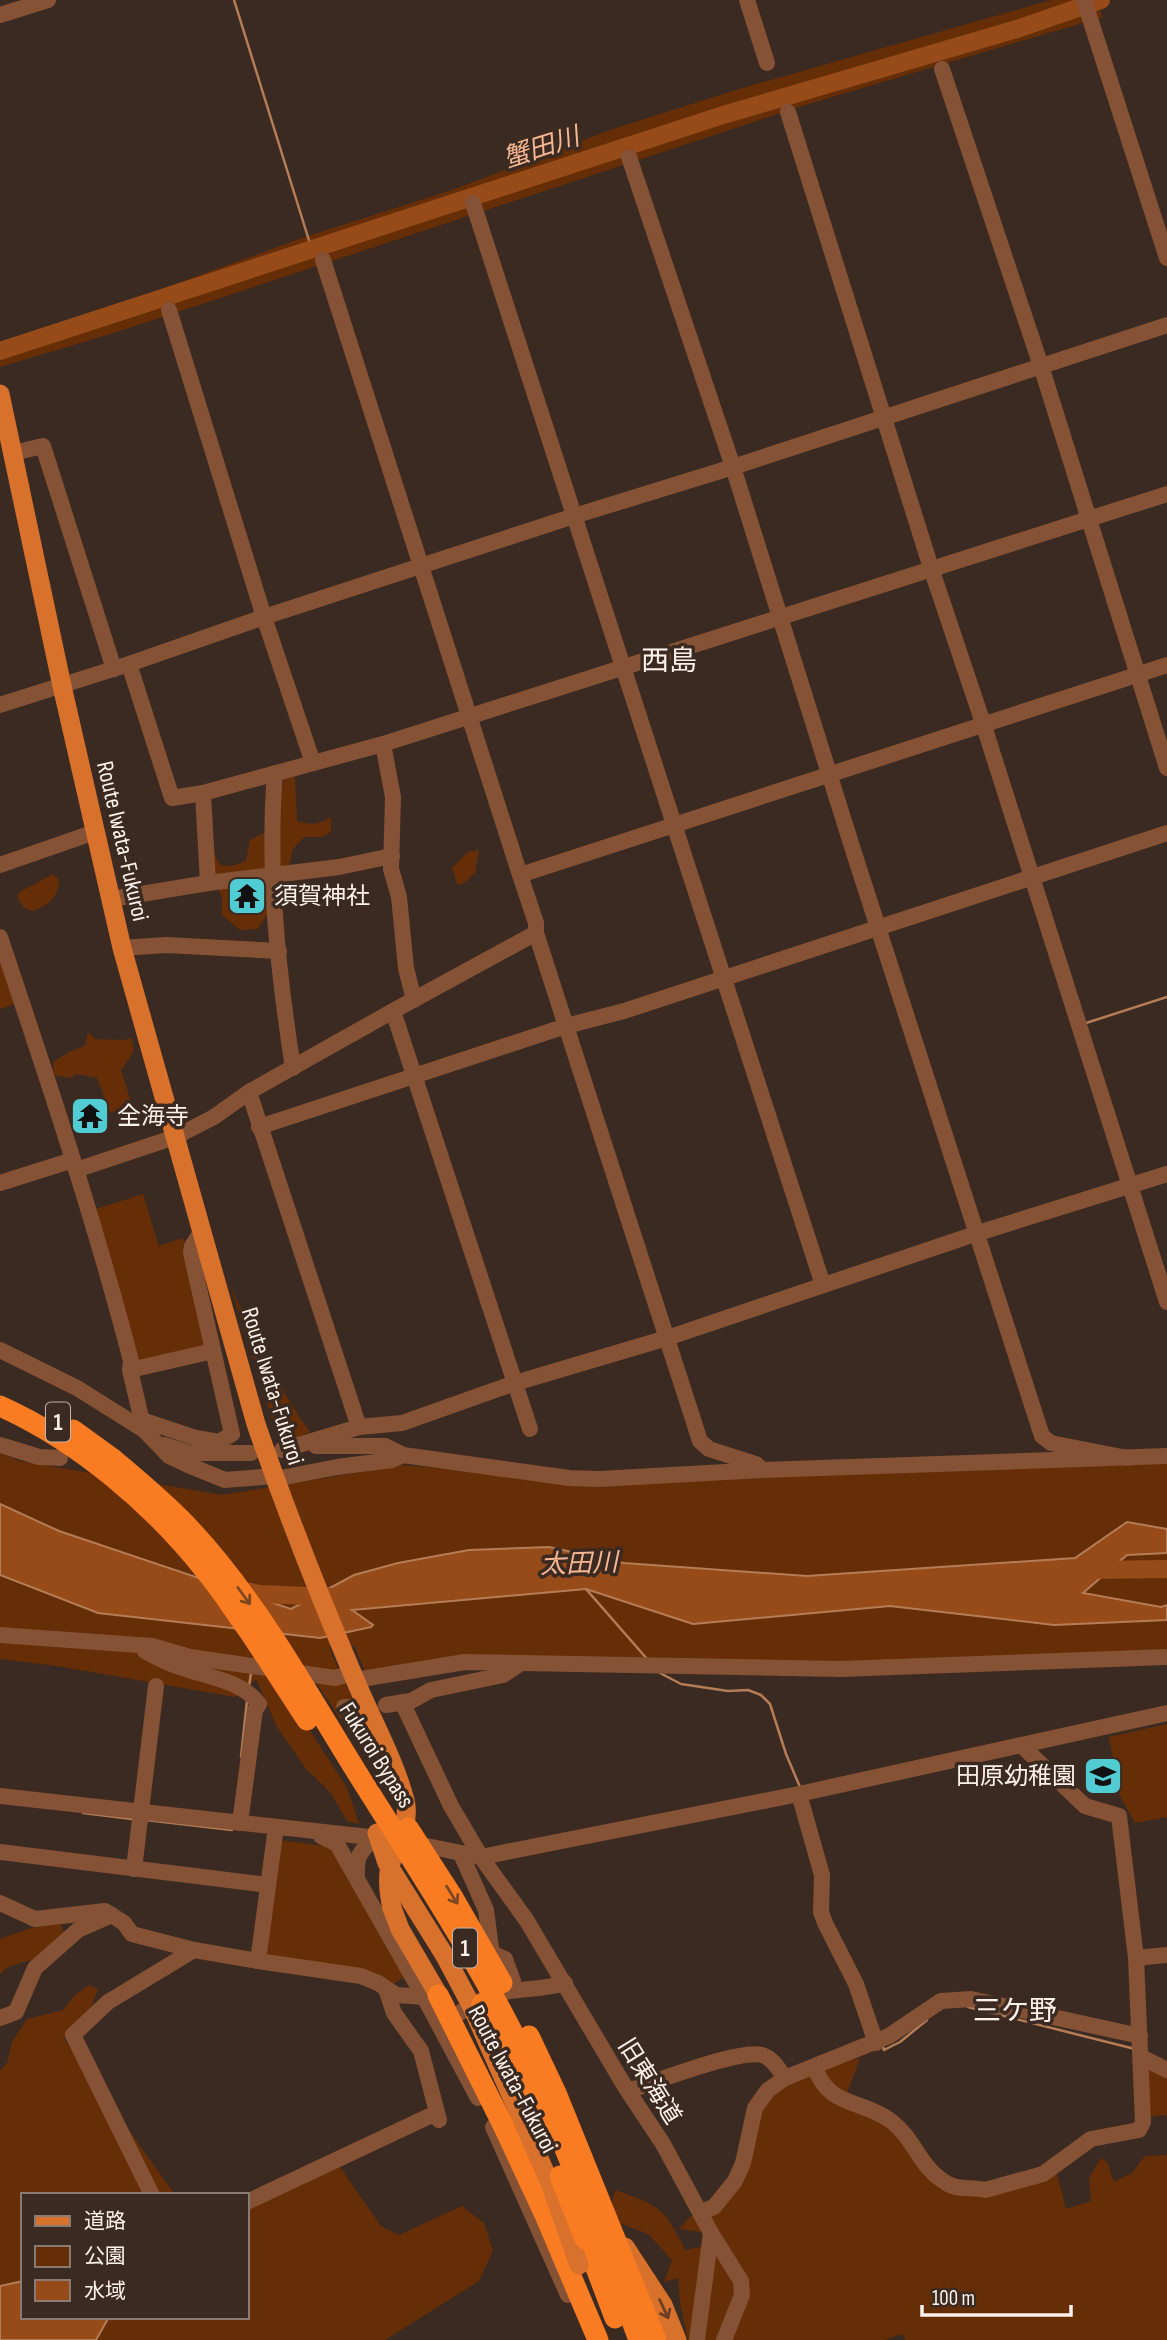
<svg xmlns="http://www.w3.org/2000/svg" width="1167" height="2340" font-family="'Sofia Sans Condensed','Noto Sans JP',sans-serif">
<style>
.green{fill:#652e06}
.water{fill:#964b18;stroke:#b57d57;stroke-width:2}
.lines{fill:none;stroke-linecap:round;stroke-linejoin:round}
.stream{stroke:#b57d57;stroke-width:2.5}
.river{stroke:#964b18;stroke-width:18}
.minor{stroke:#855235;stroke-width:16}
.major{stroke:#d8712c;stroke-width:19}
.highway{stroke:#f97c22;stroke-width:21}
.major-bridge{stroke:#d8712c;stroke-width:19}
.highway-bridge{stroke:#f97c22;stroke-width:21}
.oneway{stroke:#7e4721}
.oneway2{stroke:#6a3f24}
.labels{text-anchor:middle;stroke-width:7;stroke-linejoin:round;paint-order:stroke}
.shield{fill:#3b2a21;stroke:#c3b6ae;stroke-width:2}
.shield-label{font-size:23px;font-weight:bold;fill:#fdf2eb}
.street-label{font-size:24px;fill:#fdf2eb;stroke:#3b2a21}
.poi-label{font-size:24px;fill:#fdf2eb;stroke:#3b2a21;text-anchor:start}
.water-label{font-size:26px;font-style:italic;fill:#f6b692;stroke:#3b2a21}
.quarter-label{font-size:28px;fill:#fdf2eb;stroke:#3b2a21}
</style>
<rect width="100%" height="100%" fill="#3b2a21"/>
<g class="green">
<path d="M1051,0H1095L1103,17L805,105L117,332L0,367V345L37,334L302,238L455,189L613,129L739,89Z"/>
<path d="M286,776L295,777L297,821C310,825 319,825 331,817V832L322,837H304L293,849L289,865L279,868L268,913L258,929L240,930L222,915V897L215,882L213,851L220,865L231,866L246,861L250,840L264,833Z"/>
<path d="M479,850L475,873L463,884H457L452,868L468,852Z"/>
<path d="M53,874L59,880C58,898 49,904 33,911L24,908L18,899V893Z"/>
<path d="M0,959L15,1004L0,1009Z"/>
<path d="M88,1032L95,1039L123,1040L132,1038L134,1051L121,1070L132,1105L110,1113L97,1078L77,1074L70,1078L54,1075L53,1062L69,1052L85,1046Z"/>
<path d="M143,1194L159,1246L183,1238L206,1345L139,1362L93,1210Z"/>
<path d="M231,1288C256,1338 277,1387 310,1432L280,1445Z"/>
<path d="M0,1453L19,1461L223,1495L403,1465L584,1481L1167,1456V1658L1061,1661L465,1662L366,1673L354,1646H329C345,1692 377,1734 384,1783L291,1646L262,1673L271,1678L294,1706L347,1788L359,1824L347,1821L331,1793L306,1769L277,1727L256,1679L235,1697L57,1666L0,1659Z"/>
<path d="M1167,1724V1817L1135,1823L1120,1796L1109,1737Z"/>
<path d="M279,1840L332,1847L404,1977L392,1985L267,1956Z"/>
<path d="M61,1924L65,1936L34,1959L8,1967L0,1974V1940L2,1938L38,1926Z"/>
<path d="M90,1985L98,1989L92,2005L64,2039L175,2195H23V2281L0,2286V2071L7,2063L12,2042L27,2019L63,2010L75,1995Z"/>
<path d="M860,2058L844,2101L887,2118L934,2178L985,2190L1055,2165L1066,2209L1091,2201L1089,2178L1101,2158L1107,2162L1114,2182L1132,2173L1145,2156L1167,2155V2340H906L902,2334L884,2340H688L680,2303L678,2278L664,2282L672,2260L648,2234L619,2223L612,2202L615,2190C658,2205 666,2208 685,2250L700,2247L710,2233L679,2229L691,2216L714,2207L746,2144L755,2108L789,2077Z"/>
<path d="M1145,2059L1167,2070V2115L1143,2117Z"/>
<path d="M335,2160L381,2226L399,2235L462,2206L484,2223L493,2251L479,2281L385,2340H96L109,2317H247V2203Z"/>
</g>
<g class="water">
<path d="M0,1504L59,1531L291,1609L354,1575L398,1563L469,1550L549,1547L624,1563L807,1576L1075,1558L1127,1522L1167,1529V1553L1127,1555L1083,1593L1161,1607L1167,1605V1620L1054,1625L890,1606L693,1624L586,1589L352,1610L373,1625L371,1627L320,1638L98,1613L0,1575Z"/>
<path d="M23,2281V2317H109L96,2340H0V2286Z"/>
</g>
<g class="lines">
<g class="stream">
<path d="M234,0L312,250"/>
<path d="M1086,1023L1167,997"/>
<path d="M586,1589L648,1660"/>
<path d="M660,1673L681,1684L728,1691L748,1690L761,1695L770,1704L786,1754L800,1787"/>
<path d="M249,1687L251,1673"/>
<path d="M241,1757L247,1701"/>
<path d="M83,1813L132,1819"/>
<path d="M146,1820L232,1830"/>
<path d="M968,2007L1135,2049"/>
<path d="M882,2044L884,2050L900,2042L927,2020"/>
</g>
<g class="river">
<path d="M0,351L723,115L1017,29L1101,0"/>
<path d="M1088,1570L1167,1569"/>
<path d="M232,1588L260,1594L333,1597"/>
</g>
<g class="minor">
<path d="M747,0L767,63"/>
<path d="M1084,0L1167,258"/>
<path d="M0,15L48,0"/>
<path d="M942,69L1041,366L1167,768"/>
<path d="M788,112L931,568L983,723L1167,1302"/>
<path d="M629,157L733,467L854,853L1042,1436L1051,1443L1127,1458"/>
<path d="M473,203L823,1285"/>
<path d="M323,260L520,875L536,923V933L700,1441L709,1449L756,1464L762,1470"/>
<path d="M169,310L264,617L313,763"/>
<path d="M13,453L43,446L114,669"/>
<path d="M129,664L172,798L203,793L383,744L1167,494"/>
<path d="M0,705L129,664L264,617L574,516L733,467L1167,325"/>
<path d="M383,744L393,797L391,869L399,897L406,968L414,1000"/>
<path d="M275,773C267,871 278,971 293,1068"/>
<path d="M203,793L208,883"/>
<path d="M0,865L95,832"/>
<path d="M520,875L1167,665"/>
<path d="M111,899L208,883L339,867L392,856"/>
<path d="M0,937C47,1077 94,1218 131,1361L130,1370L144,1430"/>
<path d="M122,948L166,945L279,951"/>
<path d="M393,1011L530,1429"/>
<path d="M249,1092L359,1427"/>
<path d="M259,1127L566,1026L624,1011L1167,833"/>
<path d="M76,1170L175,1137L214,1117L249,1092L393,1011L536,933"/>
<path d="M0,1183L73,1160"/>
<path d="M0,1350L77,1388L144,1430L169,1456L188,1465L225,1480L274,1476"/>
<path d="M130,1370L213,1351"/>
<path d="M142,1420L196,1438L219,1442L232,1434L191,1253L192,1246L202,1231"/>
<path d="M0,1445L39,1457L60,1458"/>
<path d="M164,1445L190,1453H251"/>
<path d="M316,1446H385L403,1455L569,1478L599,1479L762,1470L1167,1456"/>
<path d="M282,1450L359,1427L402,1423L515,1383L667,1338L978,1233L1167,1174"/>
<path d="M275,1479L337,1467L392,1460L403,1455"/>
<path d="M0,1635L152,1646L190,1657L335,1678L353,1673"/>
<path d="M145,1651C159,1659 171,1665 186,1669C211,1678 242,1681 259,1704L255,1710L240,1823"/>
<path d="M355,1680L465,1662L840,1669L1167,1657"/>
<path d="M402,1702L451,1806L481,1857L527,1921L624,2085L663,2144L711,2233L741,2281L742,2295L724,2340"/>
<path d="M386,1705L411,1701L431,1690L503,1675L521,1663"/>
<path d="M344,1707H357"/>
<path d="M799,1794L822,1875L821,1912L825,1923L856,1984L876,2043"/>
<path d="M0,1796L387,1839"/>
<path d="M321,1836L337,1844L424,1997"/>
<path d="M412,1843L481,1857L799,1794L1167,1713"/>
<path d="M0,1852L268,1885"/>
<path d="M461,1854L486,1910L491,1948L494,1954L505,1959L513,1981L502,1992"/>
<path d="M134,1869L156,1686"/>
<path d="M357,1877C356,1856 359,1853 374,1838"/>
<path d="M0,1903L35,1919L105,1911L124,1923L132,1934L194,1950L258,1961L361,1976L378,1983L396,1995L424,1997L478,2098"/>
<path d="M1136,1958L1167,1955"/>
<path d="M258,1961L276,1827"/>
<path d="M386,1989L394,2013L421,2051L439,2120"/>
<path d="M0,2018L16,2012L35,1968L78,1930L112,1915"/>
<path d="M442,2024C460,2013 480,1998 500,1993C521,1988 544,1990 565,1983"/>
<path d="M1141,2057L1167,2070"/>
<path d="M815,2067C828,2108 862,2099 891,2121C916,2140 919,2168 948,2184C960,2191 973,2186 985,2190L1043,2174L1091,2139L1139,2130L1143,2122L1136,1958L1119,1816L1085,1806L1021,1745"/>
<path d="M628,2091C654,2082 739,2049 762,2055C773,2058 779,2070 785,2078"/>
<path d="M493,2127L568,2295"/>
<path d="M152,2195L73,2035L108,2002L194,1950"/>
<path d="M247,2202L436,2113"/>
<path d="M701,2212L714,2207L735,2181L743,2163L755,2108L768,2090L785,2078L889,2036L941,2001L971,1999L1140,2036"/>
<path d="M697,2340L711,2233"/>
</g>
<g class="major">
<path d="M0,394L62,686L122,948L256,1424C286,1511 320,1597 356,1682C372,1720 394,1759 405,1800C411,1823 396,1845 390,1866C387,1880 389,1895 392,1908"/>
<path d="M625,2247L663,2305L677,2340"/>
</g>
<g class="highway">
<path d="M0,1406C78,1441 154,1505 207,1573C223,1592 236,1614 251,1634"/>
<path d="M73,1430L113,1459"/>
<path d="M529,2036L556,2093L656,2340"/>
<path d="M504,2127L545,2215L598,2340"/>
<path d="M585,2239L615,2318"/>
<path d="M605,2249L639,2340"/>
</g>
<g class="major-bridge">
<path d="M377,1833L387,1863L445,1956L471,2005L550,2183L579,2265"/>
<path d="M392,1908L400,1929L445,2006"/>
</g>
<g class="highway-bridge">
<path d="M113,1459C140,1482 167,1504 191,1530C257,1601 305,1689 356,1771C411,1859 469,1946 516,2039C548,2102 573,2169 599,2234"/>
<path d="M251,1634L307,1720"/>
<path d="M408,1828L452,1896L502,1983"/>
<path d="M438,1995L504,2127"/>
<path d="M482,2004L523,2088"/>
<path d="M560,2176L585,2239"/>
</g>
</g>
<defs><path id="oneway-shaft" d="M-6 0H5M1.5-3L5.5 0L1.5 3" fill="none" stroke-width="1.6" stroke-linecap="round" stroke-linejoin="round" transform="scale(1.75)"/></defs>
<g class="oneway">
<use href="#oneway-shaft" transform="translate(244 1596) rotate(54)"/>
<use href="#oneway-shaft" transform="translate(452 1895) rotate(58)"/>
</g>
<use class="oneway2" href="#oneway-shaft" transform="translate(664 2309) rotate(65)"/>
<defs>
<g id="temple-square" transform="scale(2.0125)"><rect x="-9" y="-9" width="18" height="18" rx="4" fill="#51ccd2" stroke="#3b2a21"/><path d="M0-6L5-2H3V0L6.5 2.5H4V6H1.5V3h-3V6H-4V2.5H-6.5L-3 0V-2H-5Z" fill="#111"/></g>
<g id="school-square" transform="scale(2.0125)"><rect x="-9" y="-9" width="18" height="18" rx="4" fill="#51ccd2" stroke="#3b2a21"/><path d="M0-5L7-2L0 1L-7-2ZM-4 1L0 2.5L4 1V4Q0 6-4 4Z" fill="#111"/></g>
</defs>
<g fill-rule="evenodd">
<use href="#temple-square" x="247" y="896"/>
<use href="#temple-square" x="90" y="1116"/>
<use href="#school-square" x="1103" y="1776"/>
</g>
<g class="labels">
<g class="shield">
<rect x="46" y="1402.5" width="24" height="39" rx="5"/>
<rect x="453" y="1928.5" width="24" height="39" rx="5"/>
</g>
<g class="shield-label">
<text x="58" y="1430">1</text>
<text x="465" y="1956">1</text>
</g>
<g class="street-label">
<text transform="translate(123 841) rotate(77)" y="8">Route Iwata-Fukuroi</text>
<text transform="translate(273 1386) rotate(73)" y="8">Route Iwata-Fukuroi</text>
<text transform="translate(377 1755) rotate(58)" y="8">Fukuroi Bypass</text>
<text transform="translate(513 2079) rotate(62)" y="8">Route Iwata-Fukuroi</text>
<text transform="translate(650 2081) rotate(58)" y="8">旧東海道</text>
</g>
<g class="poi-label">
<text x="274" y="904">須賀神社</text>
<text x="117" y="1124">全海寺</text>
<text x="1076" y="1784" text-anchor="end">田原幼稚園</text>
</g>
<g class="water-label">
<text transform="translate(541 147) rotate(-18)" y="9">蟹田川</text>
<text transform="translate(579 1563) rotate(-2)" y="9">太田川</text>
</g>
<g class="quarter-label">
<text x="669" y="670">西島</text>
<text x="1015" y="2020">三ケ野</text>
</g>
</g>
<rect x="21" y="2193" width="228" height="126" fill="#3b2a21" stroke="#897a72" stroke-width="2"/>
<rect x="35" y="2216" width="35" height="10" fill="#d8712c" stroke="#897a72" stroke-width="2"/>
<text x="84" y="2228" font-size="21" fill="#fdf2eb">道路</text>
<rect x="35" y="2246" width="35" height="21" fill="#652e06" stroke="#897a72" stroke-width="2"/>
<text x="84" y="2263" font-size="21" fill="#fdf2eb">公園</text>
<rect x="35" y="2280" width="35" height="21" fill="#964b18" stroke="#897a72" stroke-width="2"/>
<text x="84" y="2298" font-size="21" fill="#fdf2eb">水域</text>
<path d="M922 2305v10h149v-10" fill="none" stroke="#fdf2eb" stroke-width="3.5"/>
<text x="932" y="2305" font-size="21" fill="#fdf2eb" stroke="#3b2a21" stroke-width="5" paint-order="stroke">100 m</text>
</svg>
